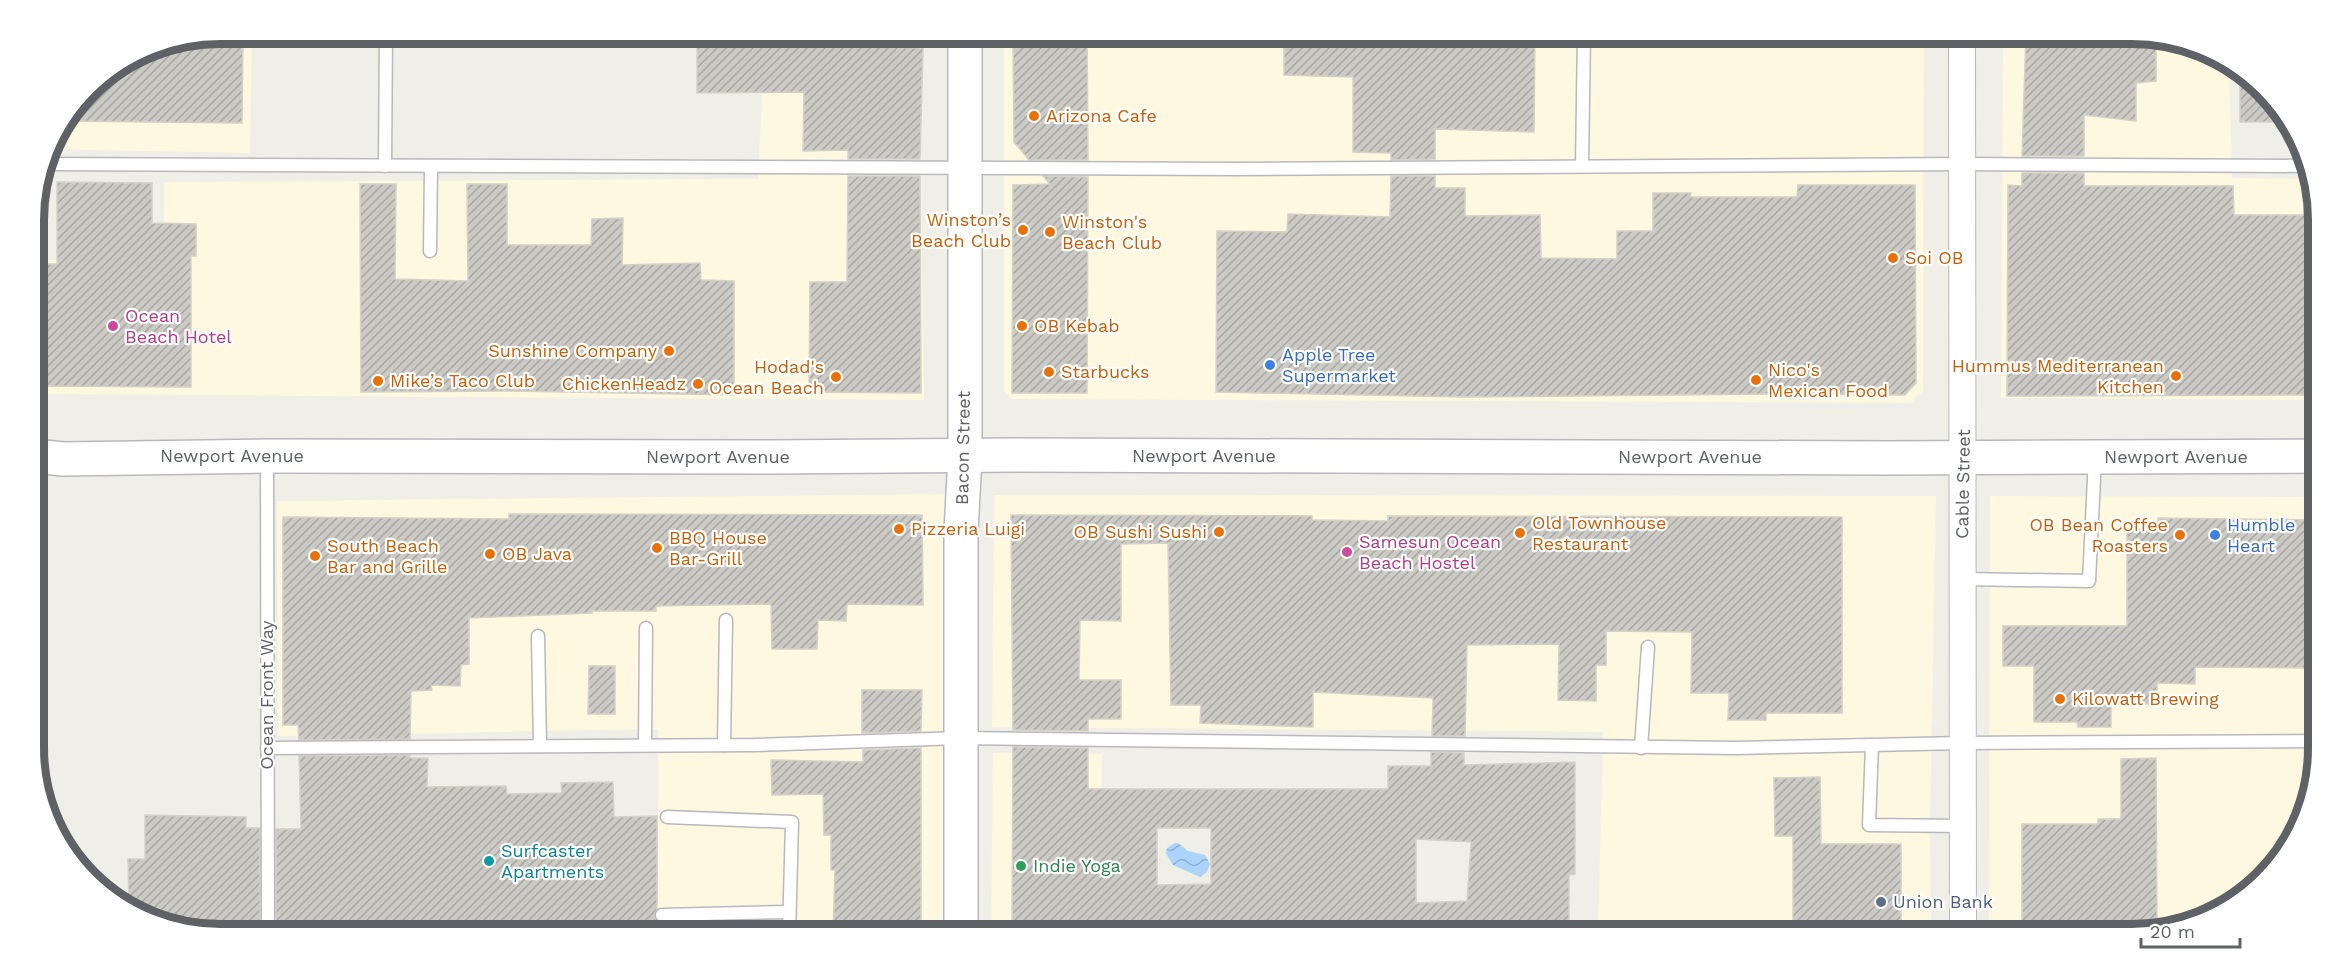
<svg xmlns="http://www.w3.org/2000/svg" width="2351" height="968" font-family="'Work Sans',sans-serif">
<style>
.commercial{fill:#fdf8df}
.water{fill:url(#water-waves)}
.building{fill:url(#building-hatch);stroke:#d5d1c6;stroke-width:1.5;fill-rule:evenodd}
.lines{fill:none;stroke-linecap:round;stroke-linejoin:round}
.lane-casing{stroke:#b7b9bd;stroke-width:15}
.street-casing{stroke:#b7b9bd;stroke-width:28}
.secondary-casing{stroke:#b5b9be;stroke-width:36}
.lane{stroke:#fff;stroke-width:12}
.street{stroke:#fff;stroke-width:26}
.secondary{stroke:#fff;stroke-width:33}
.food-dot{fill:#e8710a;stroke:#fff;stroke-width:2}
.hotel-dot{fill:#d1479c;stroke:#fff;stroke-width:2}
.shop-dot{fill:#3f7fe0;stroke:#fff;stroke-width:2}
.culture-dot{fill:#0f9aa8;stroke:#fff;stroke-width:2}
.leisure-dot{fill:#2e9e5b;stroke:#fff;stroke-width:2}
.service-dot{fill:#5c6f8a;stroke:#fff;stroke-width:2}
.labels{text-anchor:middle;stroke-width:4.5;stroke-linejoin:round;paint-order:stroke}
.food-label{font-size:18px;fill:#c56008;stroke:#fff;text-anchor:start}
.hotel-label{font-size:18px;fill:#b23c85;stroke:#fff;text-anchor:start}
.shop-label{font-size:18px;fill:#366cbe;stroke:#fff;text-anchor:start}
.street-label{font-size:18px;fill:#5e6267;stroke:#fff}
.culture-label{font-size:18px;fill:#0d838f;stroke:#fff;text-anchor:start}
.leisure-label{font-size:18px;fill:#27864d;stroke:#fff;text-anchor:start}
.service-label{font-size:18px;fill:#4e5e75;stroke:#fff;text-anchor:start}
.rim{fill:none;stroke:#5e6267;stroke-width:8}
</style>
<defs>
<pattern id="water-waves" width="16" height="10" patternUnits="userSpaceOnUse" patternTransform="scale(1.5)"><rect width="16" height="10" fill="#abd3fc"/><path d="M0 5q4-4 8 0t8 0" fill="none" stroke="#8eafd0"/></pattern>
<pattern id="building-hatch" width="6" height="6" patternUnits="userSpaceOnUse" patternTransform="scale(1.5)"><rect width="6" height="6" fill="#cccac4"/><path d="M-1 1l2-2M0 6l6-6M5 7l2-2" fill="none" stroke="#a9a7a3"/></pattern>
</defs>
<rect width="100%" height="100%" fill="#f0efe7"/>
<g class="commercial">
<path d="M220,33H252L250,153L49,149L52,137L96,80L149,47Z"/>
<path d="M765,33H919L924,400L34,394V260H164V182L758,179Z"/>
<path d="M1004,33H1924L1923,391L1911,403L1012,399L1004,391Z"/>
<path d="M2003,33H2131L2192,43L2229,68L2232,178L2311,179L2316,195L2317,400L2001,398Z"/>
<path d="M945,494L944,935H658V729L278,736L277,501Z"/>
<path d="M994,495L1936,496L1930,823L1931,935H1598L1603,732L992,727Z"/>
<path d="M1990,496L2317,497L2318,748L2308,809L2280,862L2245,897L2192,925L2143,935H1989Z"/>
<path d="M993,753L1102,754L1099,935H991Z"/>
</g>
<path class="water" d="M1175,843H1178L1188,851L1205,855L1210,864L1207,872L1200,877L1173,865L1166,854L1167,848Z"/>
<g class="building">
<path d="M220,33H243L242,123L64,121L96,80L149,47Z"/>
<path d="M697,33H886V47L923,48L920,159H848V150L803,151L804,92L697,93Z"/>
<path d="M1013,33H1087L1088,160H1029L1014,142Z"/>
<path d="M1284,33H1535L1534,132L1435,129V159L1391,160V153L1353,152V77L1284,75Z"/>
<path d="M2026,33H2131L2156,37V81L2136,83V121L2084,115V156H2022Z"/>
<path d="M2240,76L2272,97L2289,122H2240Z"/>
<path d="M2022,173H2084V186H2233L2234,215H2316L2317,395L2007,396L2008,185L2022,186Z"/>
<path d="M848,176H920L921,393L809,392L810,282H847Z"/>
<path d="M1043,176L1088,177L1087,393H1012L1013,185L1050,184Z"/>
<path d="M1391,176H1435V188H1465V216L1540,215L1541,258L1617,259V231H1653V193H1691L1690,197H1797L1798,185H1915L1916,383L1905,395L1767,394L1463,397L1216,392L1217,231L1287,232L1288,214L1390,217Z"/>
<path d="M57,182L152,183V223L196,224V256H191V387L34,386V264H57Z"/>
<path d="M360,184H396L395,279L468,281L467,184H507V245H591L592,219L623,218L622,265L700,263L701,280L734,281V395L507,391L361,392Z"/>
<path d="M509,514L922,515L923,605L847,604L846,621L818,620L817,649H772L771,604L656,606V611H592V613L469,618V664L461,665L460,686L431,685L432,690L411,691L410,739L299,740L298,725H283V517L509,519Z"/>
<path d="M1011,515L1312,516V520L1388,521V516L1842,517V713H1766V720H1728L1729,693H1691L1692,632L1606,631V665H1596V701L1558,700L1559,644L1467,645L1465,736H1432L1433,698L1313,692V727L1200,723L1201,705H1171L1168,543L1121,544V621L1080,620L1079,680H1121V719H1088V731L1013,730Z"/>
<path d="M2158,518L2317,520L2318,668L2195,667V684L2157,683V704H2111V727H2078L2077,722H2034V666H2003V626H2127V529H2158Z"/>
<path d="M589,666H615V714H588Z"/>
<path d="M862,690H922L921,731L862,733Z"/>
<path d="M1013,747L1088,748V789H1388V766H1431V752L1464,753V765L1575,762V874L1569,875V935H1012ZM1157,828H1211V884L1157,885ZM1416,839L1471,842L1467,901L1416,903Z"/>
<path d="M921,748V935H833L835,870H831V835H824L823,794L772,795L771,760L863,762V750Z"/>
<path d="M410,755V758H428L427,787L506,786L507,794L562,793L561,783L613,782L614,817L657,816V909L654,915L657,921V935H560V928L428,930V935H276V829H301L299,756Z"/>
<path d="M2156,758L2157,932L2143,935H2022V824H2098V819H2121V759Z"/>
<path d="M1820,777L1821,844H1901V935H1793V836H1775L1774,778Z"/>
<path d="M145,815L246,817V828H260V935H220L159,925L129,905L128,859H145Z"/>
</g>
<g class="lines">
<g class="lane-casing">
<g id="lane">
<path d="M45,164L1237,169L1964,164L2308,166"/>
<path d="M385,166L386,33"/>
<path d="M1582,166L1584,33"/>
<path d="M430,251L431,167"/>
<path d="M267,457L268,935"/>
<path d="M1962,579L2089,581L2095,458"/>
<path d="M538,636L540,746"/>
<path d="M645,745L646,628"/>
<path d="M724,745L726,620"/>
<path d="M1872,745L1869,825L1963,826"/>
<path d="M267,748L754,745L961,738L1737,748L1963,743L2318,741"/>
<path d="M1641,748L1648,647"/>
<path d="M667,817L792,822L789,935"/>
<path d="M662,915L788,912"/>
</g>
</g>
<g class="street-casing">
<path id="street" d="M1962,33L1963,935"/>
</g>
<g class="secondary-casing">
<g id="secondary">
<path d="M35,456L63,459L267,456L770,457L1017,455L1887,458L2317,456"/>
<path d="M961,935V532L965,456V33"/>
</g>
</g>
<use href="#lane" class="lane"/>
<use href="#street" class="street"/>
<use href="#secondary" class="secondary"/>
</g>
<g class="food-dot">
<circle cx="1034" cy="116" r="6"/>
<circle cx="1023" cy="230" r="6"/>
<circle cx="1050" cy="232" r="6"/>
<circle cx="1893" cy="258" r="6"/>
<circle cx="1022" cy="326" r="6"/>
<circle cx="669" cy="351" r="6"/>
<circle cx="1049" cy="372" r="6"/>
<circle cx="2176" cy="376" r="6"/>
<circle cx="836" cy="377" r="6"/>
<circle cx="1756" cy="380" r="6"/>
<circle cx="378" cy="381" r="6"/>
<circle cx="698" cy="384" r="6"/>
<circle cx="899" cy="529" r="6"/>
<circle cx="1219" cy="532" r="6"/>
<circle cx="1520" cy="533" r="6"/>
<circle cx="2180" cy="535" r="6"/>
<circle cx="657" cy="548" r="6"/>
<circle cx="490" cy="554" r="6"/>
<circle cx="315" cy="556" r="6"/>
<circle cx="2060" cy="699" r="6"/>
</g>
<g class="hotel-dot">
<circle cx="113" cy="326" r="6"/>
<circle cx="1347" cy="552" r="6"/>
</g>
<g class="shop-dot">
<circle cx="1270" cy="365" r="6"/>
<circle cx="2215" cy="535" r="6"/>
</g>
<circle class="culture-dot" cx="489" cy="861" r="6"/>
<circle class="leisure-dot" cx="1021" cy="866" r="6"/>
<circle class="service-dot" cx="1881" cy="902" r="6"/>
<g class="labels">
<g class="food-label">
<text x="1046" y="122">Arizona Cafe</text>
<text x="1011" y="226" text-anchor="end">Winston’s<tspan x="1011" dy="21">Beach Club</tspan></text>
<text x="1062" y="228">Winston's<tspan x="1062" dy="21">Beach Club</tspan></text>
<text x="1905" y="264">Soi OB</text>
<text x="1034" y="332">OB Kebab</text>
<text x="657" y="357" text-anchor="end">Sunshine Company</text>
<text x="2164" y="372" text-anchor="end">Hummus Mediterranean<tspan x="2164" dy="21">Kitchen</tspan></text>
<text x="824" y="373" text-anchor="end">Hodad's<tspan x="824" dy="21">Ocean Beach</tspan></text>
<text x="1768" y="376">Nico's<tspan x="1768" dy="21">Mexican Food</tspan></text>
<text x="1061" y="378">Starbucks</text>
<text x="390" y="387">Mike’s Taco Club</text>
<text x="686" y="390" text-anchor="end">ChickenHeadz</text>
<text x="1532" y="529">Old Townhouse<tspan x="1532" dy="21">Restaurant</tspan></text>
<text x="2168" y="531" text-anchor="end">OB Bean Coffee<tspan x="2168" dy="21">Roasters</tspan></text>
<text x="911" y="535">Pizzeria Luigi</text>
<text x="1207" y="538" text-anchor="end">OB Sushi Sushi</text>
<text x="669" y="544">BBQ House<tspan x="669" dy="21">Bar-Grill</tspan></text>
<text x="327" y="552">South Beach<tspan x="327" dy="21">Bar and Grille</tspan></text>
<text x="502" y="560">OB Java</text>
<text x="2072" y="705">Kilowatt Brewing</text>
</g>
<g class="hotel-label">
<text x="125" y="322">Ocean<tspan x="125" dy="21">Beach Hotel</tspan></text>
<text x="1359" y="548">Samesun Ocean<tspan x="1359" dy="21">Beach Hostel</tspan></text>
</g>
<g class="shop-label">
<text x="1282" y="361">Apple Tree<tspan x="1282" dy="21">Supermarket</tspan></text>
<text x="2227" y="531">Humble<tspan x="2227" dy="21">Heart</tspan></text>
</g>
<g class="street-label">
<text transform="translate(963 448) rotate(-89)" y="6">Bacon Street</text>
<text x="232" y="462">Newport Avenue</text>
<text x="1204" y="462">Newport Avenue</text>
<text x="718" y="463">Newport Avenue</text>
<text x="1690" y="463">Newport Avenue</text>
<text x="2176" y="463">Newport Avenue</text>
<text transform="translate(1963 484) rotate(-89)" y="6">Cable Street</text>
<text transform="translate(267 695) rotate(-90)" y="6">Ocean Front Way</text>
</g>
<g class="culture-label">
<text x="501" y="857">Surfcaster<tspan x="501" dy="21">Apartments</tspan></text>
</g>
<g class="leisure-label">
<text x="1033" y="872">Indie Yoga</text>
</g>
<g class="service-label">
<text x="1893" y="908">Union Bank</text>
</g>
</g>
<path d="M0 0H2351V968H0ZM220 44H2132A176 176 0 0 1 2308 220V748A176 176 0 0 1 2132 924H220A176 176 0 0 1 44 748V220A176 176 0 0 1 220 44Z" fill="#fff" fill-rule="evenodd"/>
<path class="rim" d="M220 44H2132A176 176 0 0 1 2308 220V748A176 176 0 0 1 2132 924H220A176 176 0 0 1 44 748V220A176 176 0 0 1 220 44Z"/>
<path d="M2141 938v9h99v-9" fill="none" stroke="#5e6267" stroke-width="3"/>
<text x="2150" y="938" font-size="18" fill="#5e6267" stroke="#ffffff" stroke-width="4.5" paint-order="stroke">20 m</text>
</svg>
